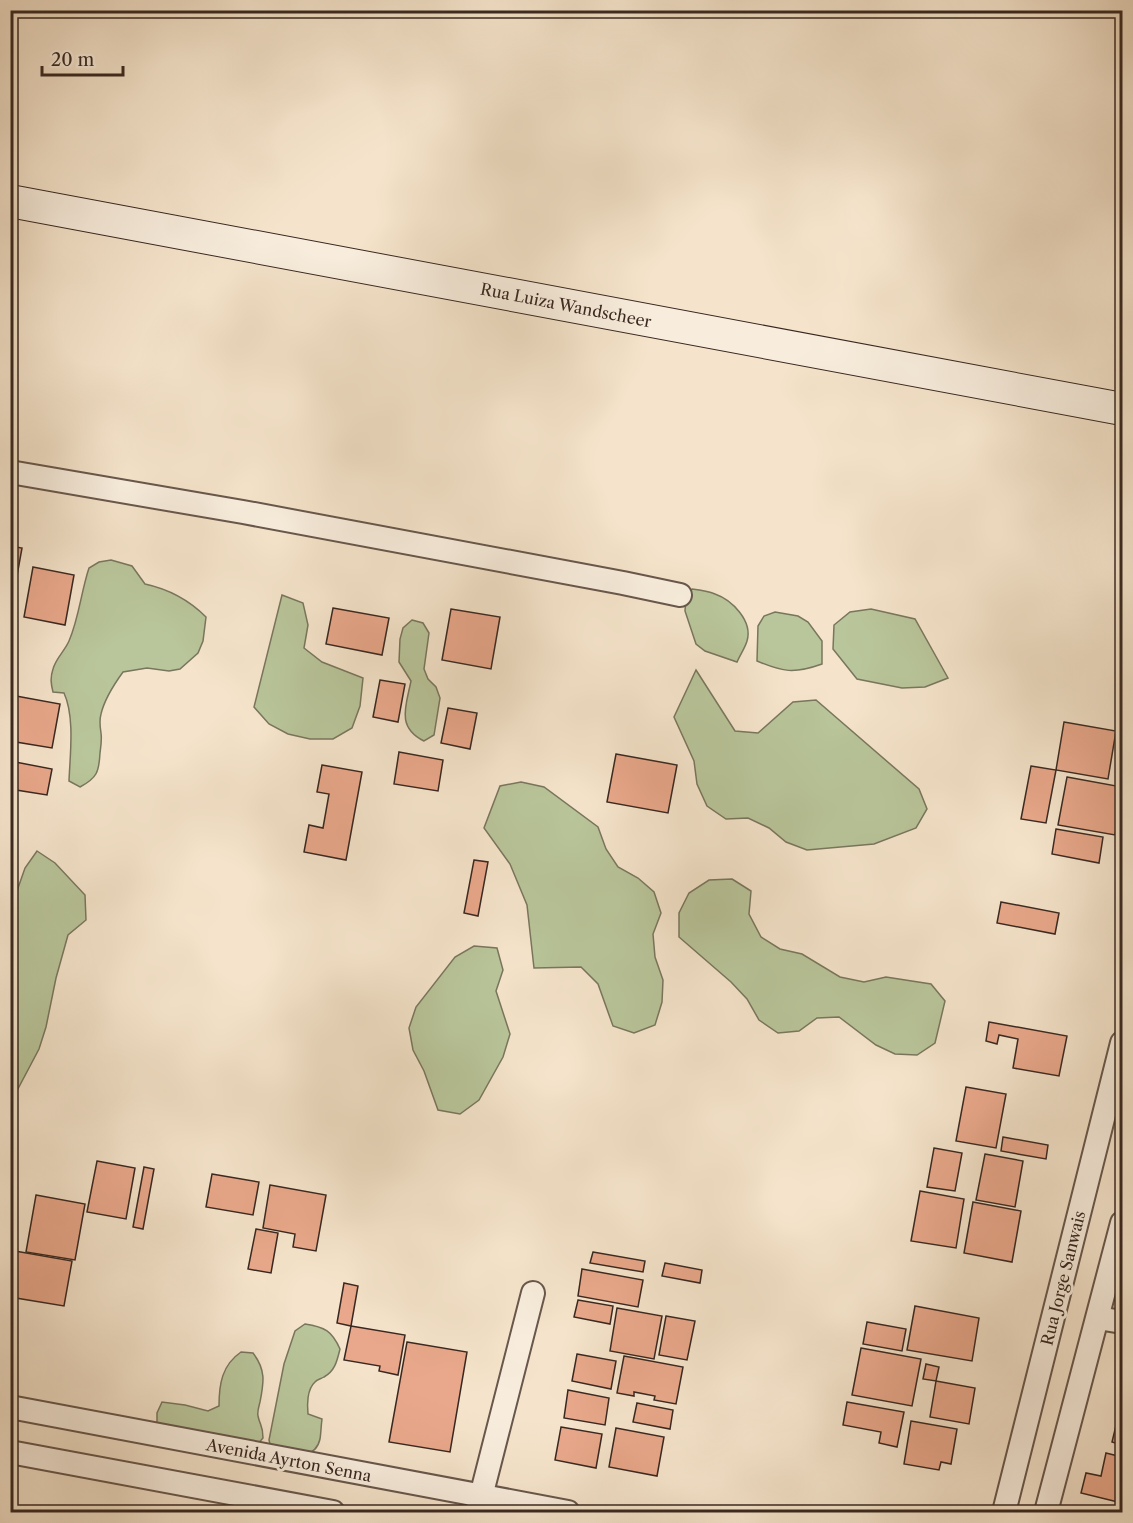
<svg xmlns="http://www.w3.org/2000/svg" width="1133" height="1523" font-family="'Libre Caslon Text',serif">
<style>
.green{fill:#b9c59a;stroke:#79765e;stroke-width:1.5}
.building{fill:#e9a88b;stroke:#392821;stroke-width:1.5}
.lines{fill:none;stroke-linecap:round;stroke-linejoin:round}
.street-casing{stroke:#68574c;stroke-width:26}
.secondary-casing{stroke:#392821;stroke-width:34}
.street{stroke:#f8eddd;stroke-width:22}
.secondary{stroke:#f8eddd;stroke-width:32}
.labels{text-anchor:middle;stroke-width:6;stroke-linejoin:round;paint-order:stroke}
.street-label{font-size:16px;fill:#392821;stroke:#f8eddd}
</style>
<rect width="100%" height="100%" fill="#f5e4cb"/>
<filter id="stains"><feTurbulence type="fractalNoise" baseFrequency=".00333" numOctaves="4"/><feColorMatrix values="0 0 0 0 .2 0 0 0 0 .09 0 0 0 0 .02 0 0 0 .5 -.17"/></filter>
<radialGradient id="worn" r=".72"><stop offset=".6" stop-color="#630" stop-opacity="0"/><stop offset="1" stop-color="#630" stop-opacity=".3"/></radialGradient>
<g class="green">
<path d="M111,560L132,566L145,584C168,589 190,601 206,617L203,641L198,653L180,669L169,671L147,668L123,672C115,683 104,701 101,714C99,721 100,727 101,733C102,740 101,746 100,753C99,772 97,778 80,787L69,781C70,755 75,717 64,693L53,692C51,684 50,678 53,669C56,658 64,652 69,641C79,618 81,592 89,568L99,562Z"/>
<path d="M692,589C700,590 708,591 715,594C732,600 753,621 747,641C745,648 740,655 737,662L705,651L696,644L685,611L686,598Z"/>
<path d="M282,595L303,603L308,625L304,648L322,662L363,678L360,706L352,728L333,739H310L288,734L269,724L254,707Z"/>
<path d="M871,609L915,619L948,678L925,687L902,688L857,679L833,649L834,625L850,612Z"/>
<path d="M775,612L798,616L808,622L822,641V664C794,674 783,672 757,661L758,626L764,616Z"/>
<path d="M412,620L423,623L429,633L424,669L428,679L436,687L440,698L434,735L424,741C396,727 406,706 411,681L399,662L400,639L403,628Z"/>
<path d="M696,670L735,731L758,733L793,702L816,700L919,789L927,809L916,828L874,844L807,850L786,842L769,828L748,818L726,819L707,806L697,784L694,761L674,717Z"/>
<path d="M521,782L544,787L598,827L606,849L618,867L638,878L654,892L661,913L653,934L655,957L663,980L662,1002L655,1025L634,1033L613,1026L598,984L581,967L534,968L527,905L510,864L484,828L500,786Z"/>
<path d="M37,851L55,863L85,895L86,920L68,935L56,978L46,1027L39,1049L11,1102V908L25,868Z"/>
<path d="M732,879L751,891L749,914L761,937L780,949L802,954L840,977L864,982L886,977L931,984L945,1001L935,1043L917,1055L895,1054L876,1045L839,1017L817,1018L799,1031L778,1033L759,1020L747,999L731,982L679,937V913L689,893L709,880Z"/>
<path d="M474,946L497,948L503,970L496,991L510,1034L503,1057L479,1100L460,1114L438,1110L424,1071L413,1050L409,1028L416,1007L455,957Z"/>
<path d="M305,1324C325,1327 332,1331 340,1349C337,1361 335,1371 324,1377C321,1379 317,1379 315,1382C307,1389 307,1405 308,1414L322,1419C321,1426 321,1433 320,1439C315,1462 289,1454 272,1452L269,1440L284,1364L295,1331Z"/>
<path d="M241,1352L253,1353C266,1370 264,1382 260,1402C259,1406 257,1412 258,1416C260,1426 263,1425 263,1438L256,1446L157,1425V1413L162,1402L185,1405L208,1411L219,1406C219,1384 222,1365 241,1352Z"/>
</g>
<g class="building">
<path d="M10,546L22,548L11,609H10Z"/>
<path d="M33,567L74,575L65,625L24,617Z"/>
<path d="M333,608L389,618L382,655L326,644Z"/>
<path d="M451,609L500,617L491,669L442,660Z"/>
<path d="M380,680L405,684L398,722L373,717Z"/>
<path d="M16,696L60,704L52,748L10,741V723Z"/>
<path d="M448,708L477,713L470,749L441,743Z"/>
<path d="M1064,722L1116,731L1108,779L1056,770Z"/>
<path d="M399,752L443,760L438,791L394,784Z"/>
<path d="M616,754L677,765L668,813L607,802Z"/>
<path d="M10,761L52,769L47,795L10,789Z"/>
<path d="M322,765L362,772L346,860L304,852L309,825L323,828L329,794L317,792Z"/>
<path d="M1031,766L1056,770L1046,823L1021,819Z"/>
<path d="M1067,777L1122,787L1115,835L1058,825Z"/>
<path d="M1056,829L1103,837L1099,863L1052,854Z"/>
<path d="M474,860L488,862L478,916L464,913Z"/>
<path d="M1001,902L1059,913L1055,934L997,923Z"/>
<path d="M989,1022L1067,1036L1059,1076L1013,1068L1018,1039L999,1035L997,1044L986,1041Z"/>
<path d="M966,1087L1006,1094L996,1148L956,1141Z"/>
<path d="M1003,1137L1048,1145L1046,1159L1001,1151Z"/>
<path d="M934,1148L962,1153L955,1191L927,1187Z"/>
<path d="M985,1154L1023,1161L1015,1207L976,1200Z"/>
<path d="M97,1161L135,1168L126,1219L87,1212Z"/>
<path d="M144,1167L154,1169L143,1229L133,1227Z"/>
<path d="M212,1174L259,1182L253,1215L206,1207Z"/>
<path d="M270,1185L326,1195L316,1251L293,1247L295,1234L263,1228Z"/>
<path d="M920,1191L964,1199L956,1248L911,1241Z"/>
<path d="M36,1195L85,1204L75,1260L26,1252Z"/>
<path d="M973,1202L1021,1211L1012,1262L964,1253Z"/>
<path d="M256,1229L278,1233L271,1273L248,1269Z"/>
<path d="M15,1251L72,1261L64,1306L10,1297V1279Z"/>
<path d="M593,1252L645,1261L643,1272L590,1263Z"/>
<path d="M665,1263L702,1270L700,1283L662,1276Z"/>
<path d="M582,1269L643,1280L638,1307L578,1296Z"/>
<path d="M344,1283L358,1286L351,1326L337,1323Z"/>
<path d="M578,1300L613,1306L610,1324L574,1317Z"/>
<path d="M915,1306L979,1318L972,1361L907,1350Z"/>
<path d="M617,1308L662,1316L654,1359L610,1351Z"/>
<path d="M666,1316L695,1321L687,1360L659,1355Z"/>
<path d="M867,1322L906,1329L902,1351L863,1344Z"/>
<path d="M351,1326L405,1335L398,1375L379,1371L380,1366L344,1360Z"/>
<path d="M407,1342L467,1352L450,1452L389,1442Z"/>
<path d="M861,1348L921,1359L912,1406L852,1395Z"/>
<path d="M577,1354L616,1361L611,1389L572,1381Z"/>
<path d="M624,1356L683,1367L676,1404L654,1400L655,1396L634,1392V1396L617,1393Z"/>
<path d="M926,1364L939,1367L936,1381L923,1379Z"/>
<path d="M936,1381L975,1388L969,1424L930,1417Z"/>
<path d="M568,1390L609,1398L605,1425L564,1418Z"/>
<path d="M1122,1401V1445L1112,1442Z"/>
<path d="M847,1402L904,1412L897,1447L879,1443L881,1432L843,1425Z"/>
<path d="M637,1403L673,1410L670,1429L633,1422Z"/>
<path d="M911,1421L957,1429L951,1464L941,1462L939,1470L904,1464Z"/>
<path d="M561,1427L602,1434L596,1468L555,1460Z"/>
<path d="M616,1428L664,1437L657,1476L609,1467Z"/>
<path d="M1106,1453L1122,1457V1454V1503L1081,1493L1086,1473L1101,1476Z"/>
</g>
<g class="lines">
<g class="street-casing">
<g id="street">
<path d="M10,472L243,512L623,583L680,595"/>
<path d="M1098,1318L1122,1322"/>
<path d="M10,1407L568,1512"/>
<path d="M10,1452L333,1512"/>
<path d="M477,1512L533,1293"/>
<path d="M1004,1512L1122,1043"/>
<path d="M1046,1512L1122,1223"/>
</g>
</g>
<g class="secondary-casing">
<path id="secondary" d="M10,201L1122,409"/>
</g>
<use href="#street" class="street"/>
<use href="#secondary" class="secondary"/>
</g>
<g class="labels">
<g class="street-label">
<text transform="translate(566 305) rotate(11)" y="6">Rua Luiza Wandscheer</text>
<text transform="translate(1063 1278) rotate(-76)" y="6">Rua Jorge Sanwais</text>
<text transform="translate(289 1460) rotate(11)" y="6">Avenida Ayrton Senna</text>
</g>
</g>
<rect width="1133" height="1523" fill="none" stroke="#f5e4cb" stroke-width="36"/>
<rect x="12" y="12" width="1109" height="1499" fill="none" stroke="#392821" stroke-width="3"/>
<rect x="18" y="18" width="1097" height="1487" fill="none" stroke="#392821" stroke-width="1.5"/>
<path d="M42 66v9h81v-9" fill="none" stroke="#392821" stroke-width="3"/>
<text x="51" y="66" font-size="18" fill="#392821" stroke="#f8eddd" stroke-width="4.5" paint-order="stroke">20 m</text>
<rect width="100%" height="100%" filter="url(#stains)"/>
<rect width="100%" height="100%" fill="url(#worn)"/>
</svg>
